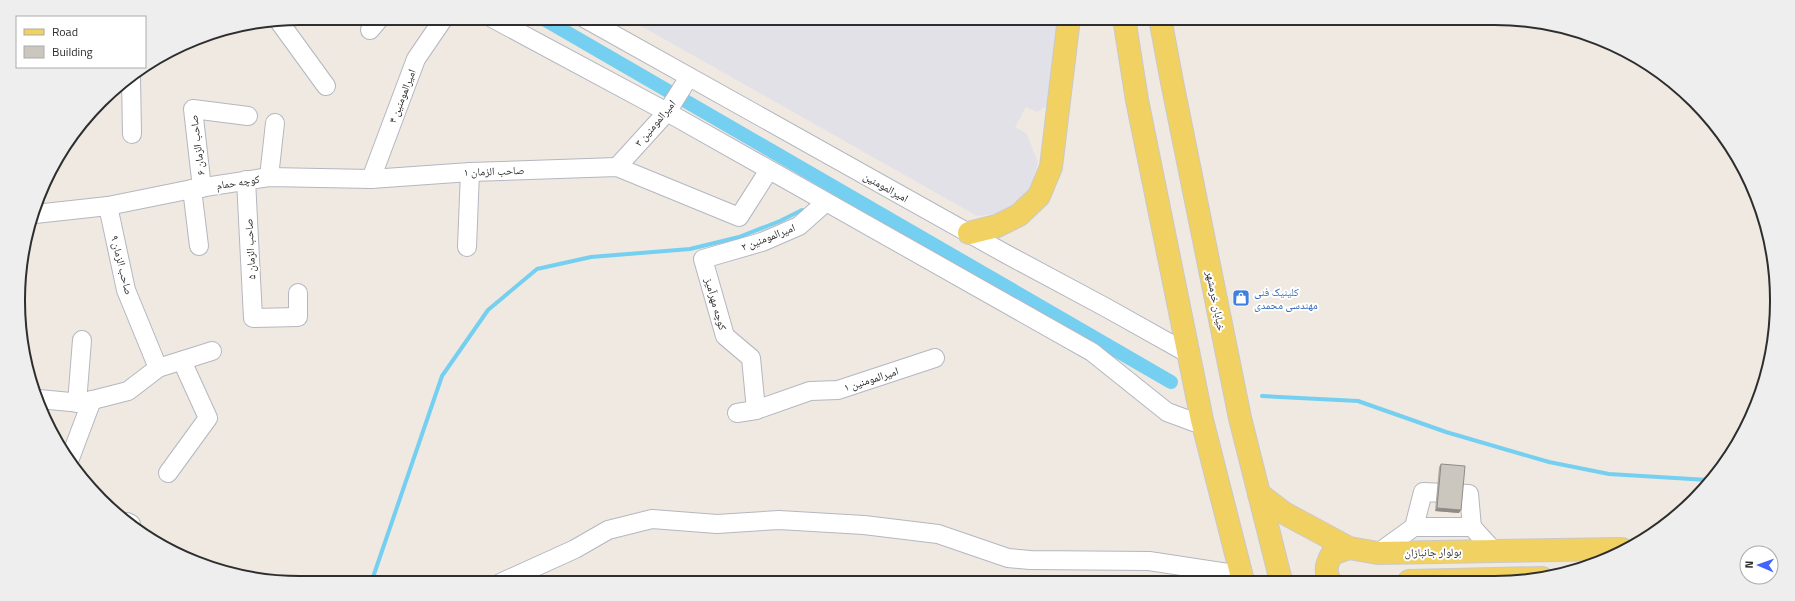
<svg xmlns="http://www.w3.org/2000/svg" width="1795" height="601" font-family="'Titillium Web','Noto Naskh Arabic',sans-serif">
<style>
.industrial{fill:#e3e1e8}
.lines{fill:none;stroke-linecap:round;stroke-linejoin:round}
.stream{stroke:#75cff0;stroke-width:4}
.canal{stroke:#75cff0;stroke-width:14}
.minor-casing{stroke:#b4b7c1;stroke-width:20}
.major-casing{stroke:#c9c9c9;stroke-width:24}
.minor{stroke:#fff;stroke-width:18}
.major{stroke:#f2d163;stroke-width:22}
.wall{fill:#afaba4}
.shaded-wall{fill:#8e8b86}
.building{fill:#cbc7bf;stroke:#8e8b86}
.labels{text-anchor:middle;stroke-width:4;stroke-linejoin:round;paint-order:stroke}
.street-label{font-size:11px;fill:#2e2e2e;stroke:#fff}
.shop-label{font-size:11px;fill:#366cbe;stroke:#fff;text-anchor:start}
.rim{fill:none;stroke:#2e2e2e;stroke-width:2}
</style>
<rect width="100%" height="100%" fill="#efe9e1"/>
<path class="industrial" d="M627,18H1059L1050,104L1037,112L1026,107L1015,127L1026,133L1038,162L1029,194L1004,213L977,216Z"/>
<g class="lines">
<g class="stream">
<path d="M1262,396L1358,401L1446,432L1549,462L1609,474L1708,480"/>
<path d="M371,583L442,376L488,310L537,269L591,257L690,249L739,237L780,221L802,210"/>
</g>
<path class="canal" d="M542,18L1171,382"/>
<g class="minor-casing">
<g id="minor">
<path d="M492,18L667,112L1092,352L1167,412L1194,422L1202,420"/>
<path d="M584,18L1006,254L1105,307L1189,354"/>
<path d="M278,20L326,86"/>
<path d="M370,30L380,18"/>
<path d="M131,78L132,134"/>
<path d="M617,167L667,112L689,77"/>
<path d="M269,177L275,123"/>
<path d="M371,179L416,59L444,18"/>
<path d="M246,180L253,318L298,317V293"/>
<path d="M202,188L193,109L248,116"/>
<path d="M192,189L199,246"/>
<path d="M108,206L126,290L158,368"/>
<path d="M35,214L108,206L192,189L269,177L371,179L470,172L617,167L739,217L769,170"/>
<path d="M467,247L470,172"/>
<path d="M39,399L81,403L128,391L158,368L212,351"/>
<path d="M77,403L82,340"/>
<path d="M756,410L751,358L725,336L703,259L762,242L799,226L826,202"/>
<path d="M737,413L756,410L810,391L838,390L935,358"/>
<path d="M69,461L92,400"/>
<path d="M168,473L208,418L182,361"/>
<path d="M127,522L131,524"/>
<path d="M1414,527H1472"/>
<path d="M1378,553L1414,527L1423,492L1469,494L1472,527L1494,551"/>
<path d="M500,583L575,549L608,530L652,519L717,524L779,520L864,525L938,534L1008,558L1030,560L1149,561L1241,575"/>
</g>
</g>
<g class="major-casing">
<g id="major">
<path d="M1124,18L1137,100L1202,420L1243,581"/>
<path d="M1160,18L1172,82L1240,418L1281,581"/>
<path d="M969,233L997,226L1019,215L1039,196L1051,167L1069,18"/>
<path d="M1259,494L1284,513L1349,548L1378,553L1622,549"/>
<path d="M1330,581C1324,571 1327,563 1332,554L1349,548"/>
<path d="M1409,581L1542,578"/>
</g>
</g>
<use href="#minor" class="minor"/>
<use href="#major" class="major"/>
</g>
<path class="wall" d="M1441,464L1459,513L1435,511L1439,467Z"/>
<path class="shaded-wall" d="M1437,508L1461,510L1459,513L1435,511Z"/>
<path class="building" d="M1441,464L1465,466L1461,510L1437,508Z"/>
<defs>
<g id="shop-square" transform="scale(0.9)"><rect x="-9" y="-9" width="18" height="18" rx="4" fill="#3f7fe0" stroke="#fff"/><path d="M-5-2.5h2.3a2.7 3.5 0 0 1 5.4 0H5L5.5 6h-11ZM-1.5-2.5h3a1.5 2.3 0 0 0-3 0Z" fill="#fff"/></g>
</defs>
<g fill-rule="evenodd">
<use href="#shop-square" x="1241" y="298"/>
</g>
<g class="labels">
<g class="street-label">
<text transform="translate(402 96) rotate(-69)" y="4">امیرالمومنین ۴</text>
<text transform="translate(655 123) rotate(-50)" y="4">امیرالمومنین ۳</text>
<text transform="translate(197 145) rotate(-97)" y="4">صاحب الزمان ۶</text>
<text transform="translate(494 171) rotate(-2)" y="4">صاحب الزمان ۱</text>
<text transform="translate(238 182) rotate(-9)" y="4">کوچه حمام</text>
<text transform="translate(886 187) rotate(29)" y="4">امیرالمومنین</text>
<text transform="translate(768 237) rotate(-21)" y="4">امیرالمومنین ۲</text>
<text transform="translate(250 249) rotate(-93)" y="4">صاحب الزمان ۵</text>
<text transform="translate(122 265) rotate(76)" y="4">صاحب الزمان ۹</text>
<text transform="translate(1216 301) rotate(79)" y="4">خیابان خرمشهر</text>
<text transform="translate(716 304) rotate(74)" y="4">کوچه مهرآمیز</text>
<text transform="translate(871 379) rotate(-18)" y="4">امیرالمومنین ۱</text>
<text transform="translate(1433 552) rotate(-1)" y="4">بولوار جانبازان</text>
</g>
<g class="shop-label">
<text x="1254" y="296">کلینیک فنی<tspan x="1254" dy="13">مهندسی محمدی</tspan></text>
</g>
</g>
<path d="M0 0H1795V601H0ZM300 25H1495A275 275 0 0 1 1770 300V301A275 275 0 0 1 1495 576H300A275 275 0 0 1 25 301V300A275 275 0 0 1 300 25Z" fill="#eee" fill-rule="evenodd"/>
<path class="rim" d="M300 25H1495A275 275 0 0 1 1770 300V301A275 275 0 0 1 1495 576H300A275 275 0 0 1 25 301V300A275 275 0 0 1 300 25Z"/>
<rect x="16" y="16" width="130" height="52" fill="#ffffff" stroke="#ababab"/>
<rect x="24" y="29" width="20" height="6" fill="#f2d163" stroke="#ababab"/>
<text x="52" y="36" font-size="12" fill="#2e2e2e">Road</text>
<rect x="24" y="46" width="20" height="12" fill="#cbc7bf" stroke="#ababab"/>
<text x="52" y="56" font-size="12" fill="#2e2e2e">Building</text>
<g transform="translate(1759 565) rotate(272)"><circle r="19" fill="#ffffff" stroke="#ababab"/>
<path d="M0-3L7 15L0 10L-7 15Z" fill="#4264fb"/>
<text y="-6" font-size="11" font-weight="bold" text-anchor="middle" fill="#2e2e2e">N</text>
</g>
</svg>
